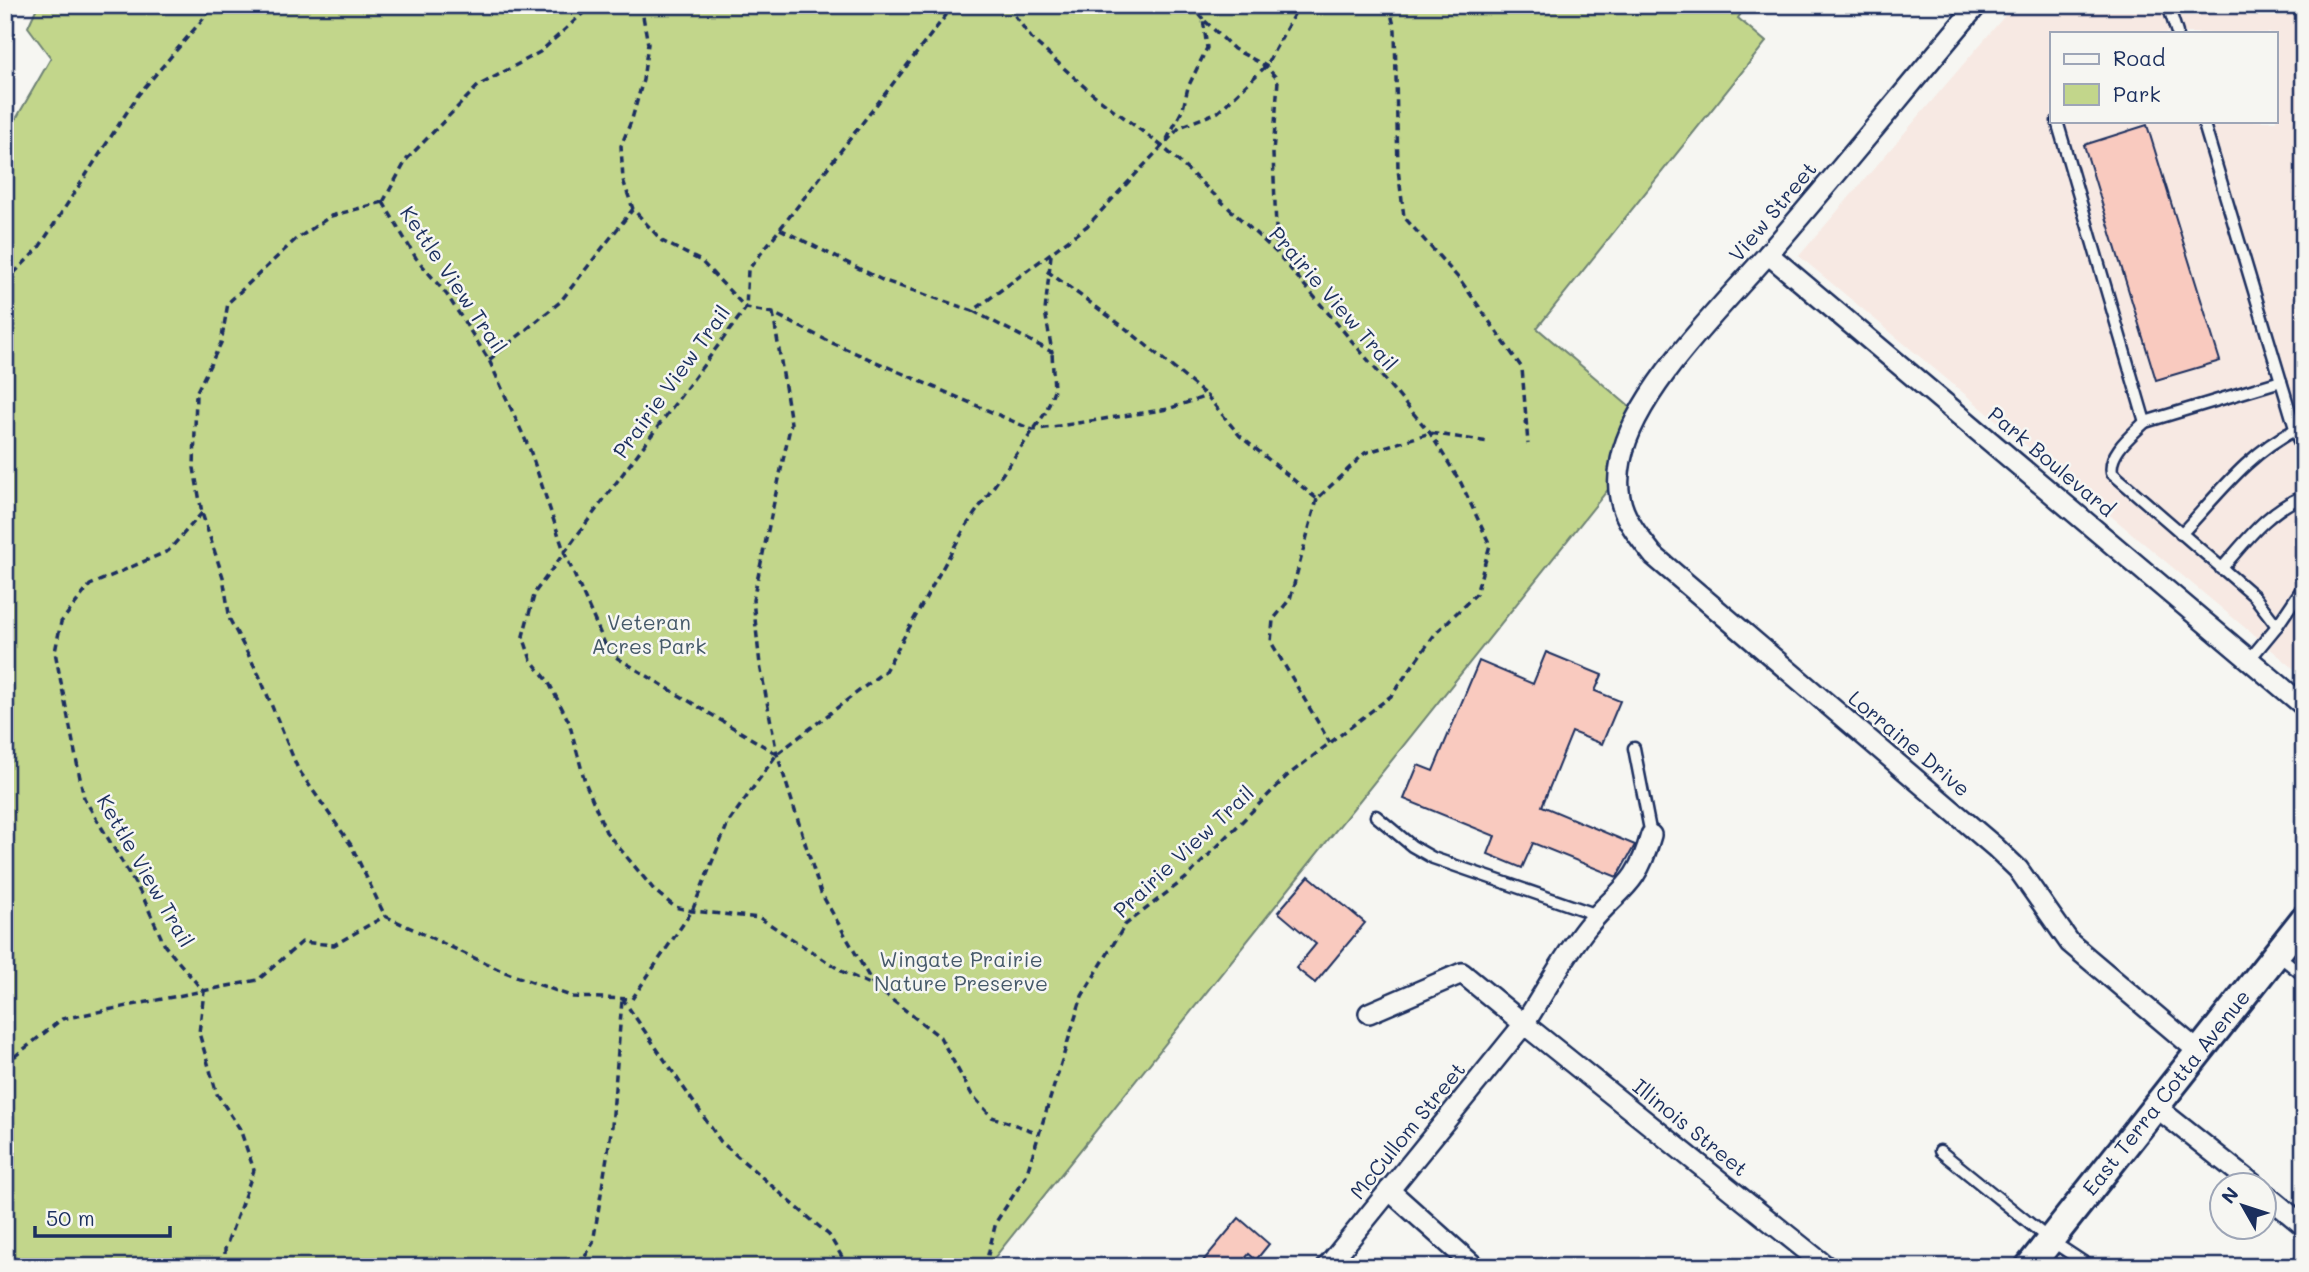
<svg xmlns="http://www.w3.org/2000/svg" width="2309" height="1272" font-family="Mali,sans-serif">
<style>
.built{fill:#f7e9e3;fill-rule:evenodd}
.green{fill:#c2d68b;stroke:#6e8274;stroke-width:2}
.building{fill:#f9cabf;stroke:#1b2f5e;stroke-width:2}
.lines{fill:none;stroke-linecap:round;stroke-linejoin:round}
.lane-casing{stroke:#1b2f5e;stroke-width:15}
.street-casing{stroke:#1b2f5e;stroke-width:24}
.secondary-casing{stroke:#1b2f5e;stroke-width:32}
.path{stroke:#1b2f5e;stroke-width:3.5;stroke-dasharray:7 5;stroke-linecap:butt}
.lane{stroke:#f6f6f2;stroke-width:10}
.street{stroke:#f6f6f2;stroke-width:19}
.secondary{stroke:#f6f6f2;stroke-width:26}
.labels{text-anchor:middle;stroke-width:5;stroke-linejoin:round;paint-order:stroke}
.street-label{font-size:21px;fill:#1b2f5e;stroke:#f6f6f2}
.park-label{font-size:21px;fill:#455969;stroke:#f6f6f2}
</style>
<rect width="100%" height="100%" fill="#f6f6f2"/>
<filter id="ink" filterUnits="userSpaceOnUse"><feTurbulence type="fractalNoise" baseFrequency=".0143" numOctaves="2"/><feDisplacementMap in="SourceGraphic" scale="14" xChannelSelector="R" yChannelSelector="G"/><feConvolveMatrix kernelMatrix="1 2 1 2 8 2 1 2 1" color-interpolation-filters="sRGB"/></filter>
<g filter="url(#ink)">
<path class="built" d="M2014,5H2304V677L1799,256ZM2052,33H2276V121H2052Z"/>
<path class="green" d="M38,5H1747L1738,18L1766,42L1537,328L1638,414L1618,477L987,1267H5V138L51,58L28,27Z"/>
<g class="building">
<path d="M2147,125L2220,361L2156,380L2084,145Z"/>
<path d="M1546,652L1602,675L1595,691L1620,701L1602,744L1572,732L1542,806L1635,845L1617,877L1533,843L1522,868L1488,854L1495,836L1404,799L1418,765L1433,771L1479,661L1533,684Z"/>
<path d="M1309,876L1365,923L1315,983L1296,968L1316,944L1278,912Z"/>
<path d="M1239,1218L1269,1244L1256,1260L1249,1254L1238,1267H1198Z"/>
</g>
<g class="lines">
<g class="lane-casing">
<g id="lane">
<path d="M2168,5L2177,33"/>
<path d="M2057,121L2145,422L2281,381"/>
<path d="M2203,121L2304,458"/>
<path d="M2145,422C2132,435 2108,453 2112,473L2254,596L2277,626"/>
<path d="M2181,534C2217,496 2248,453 2295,430"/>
<path d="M2221,569C2246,541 2268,510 2304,496"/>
<path d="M2249,660L2277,626L2304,586"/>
<path d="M1634,748L1651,835"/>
<path d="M1376,816L1412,846L1433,858L1598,915"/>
<path d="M2277,954L2304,976"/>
<path d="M1940,1151L2050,1240L2091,1267"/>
</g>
</g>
<g class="street-casing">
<g id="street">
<path d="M1977,5C1907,88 1839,172 1768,254C1722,307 1634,391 1621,460C1612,504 1628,523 1654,556L1995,847L2018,869L2070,943L2199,1052"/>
<path d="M1768,254L2304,706"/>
<path d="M1369,1013L1462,973L1524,1024C1545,992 1563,957 1587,927C1618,888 1636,890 1651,835"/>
<path d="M2156,1107L2253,1184"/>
<path d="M1389,1190L1475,1267"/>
<path d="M2264,1193L2304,1226"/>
<path d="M1327,1267L1524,1024L1827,1267"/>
</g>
</g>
<g class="secondary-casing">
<g id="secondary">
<path id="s1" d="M2029,1267L2304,919"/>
</g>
</g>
<g class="path">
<path d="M641,5L648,44L643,80L632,119L621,146L623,180L633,209L662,241L701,261L746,308L773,313L830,342L1033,430L1168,409L1207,396L1240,436L1317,499L1365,453L1430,433L1489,442"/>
<path d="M954,5L748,270L746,308L535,592L523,636L531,660L548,681L569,722L585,782L606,832L655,891L675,907L692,911L760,918L843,972L874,986L940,1037L972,1095L992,1117L1039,1133"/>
<path d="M1192,5L1203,19"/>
<path d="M1389,5L1395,30L1398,169L1404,217L1461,281L1522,368L1528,444"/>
<path d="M1167,139L1183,109L1188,87L1207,48L1203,19L1234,49L1266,66L1278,80L1273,154L1277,253"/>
<path d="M383,202L331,216L295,240L228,303L221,343L196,393L194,468L202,513L223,577L230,620L259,675L298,769L351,845L385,916"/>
<path d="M383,202L416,258L447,295L489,360L530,450L565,554L609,653L777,754"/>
<path d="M383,202L407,159L478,86L540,52L592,5"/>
<path d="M780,229L882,280L973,311L1087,226L1180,127L1218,112L1266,66L1299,5"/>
<path d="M1047,271L1129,331L1207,396"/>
<path d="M5,282L38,249L138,95L215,5"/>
<path d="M973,311L1052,352L1045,311L1051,255"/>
<path d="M773,313L791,423L753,600L760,665L777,754L821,893L873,984"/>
<path d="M489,360L560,302L633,209"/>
<path d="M1317,499L1290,599L1273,620L1271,642L1330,743"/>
<path d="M202,513L168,551L90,585L61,622L55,652L84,798L143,897L165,946L204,992L199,1033L217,1094L240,1129L254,1170L225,1249V1267"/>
<path d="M385,916L502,971L573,997L632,999L692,911L728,823L777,754L885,671L966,526L1046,412L1054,390L1052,352"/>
<path d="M622,998L721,1142L829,1235L848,1267"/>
<path d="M5,1064L62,1019L258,980L302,942L334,945L385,916"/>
<path d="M579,1267L593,1243L612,1126L622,1000"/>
<path d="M985,1267L996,1222L1026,1176L1082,996L1125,925L1186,878L1287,776L1391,696L1435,634L1476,594L1490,545L1461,483L1430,433L1277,253L1163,147L1089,91L1032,39L1007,5"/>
</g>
<use href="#lane" class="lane"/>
<use href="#street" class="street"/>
<use href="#secondary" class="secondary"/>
</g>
</g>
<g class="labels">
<g class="street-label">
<text transform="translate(1773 212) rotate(-50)" y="7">View Street</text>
<text transform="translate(453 280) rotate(56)" y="7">Kettle View Trail</text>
<text transform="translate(1333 299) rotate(49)" y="7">Prairie View Trail</text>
<text transform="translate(672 382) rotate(-54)" y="7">Prairie View Trail</text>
<text transform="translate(2051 462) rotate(40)" y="7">Park Boulevard</text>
<text transform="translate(1909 744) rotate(40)" y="7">Lorraine Drive</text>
<text transform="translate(1184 852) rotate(-43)" y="7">Prairie View Trail</text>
<text transform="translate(145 871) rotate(60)" y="7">Kettle View Trail</text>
<text dy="7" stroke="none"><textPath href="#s1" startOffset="222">East Terra Cotta Avenue</textPath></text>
<text transform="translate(1690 1128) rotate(39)" y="7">Illinois Street</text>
<text transform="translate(1408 1131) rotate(-51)" y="7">McCullom Street</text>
</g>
<g class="park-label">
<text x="649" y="630">Veteran<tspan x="649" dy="24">Acres Park</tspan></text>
<text x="961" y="967">Wingate Prairie<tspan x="961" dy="24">Nature Preserve</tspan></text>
</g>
</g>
<rect width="2309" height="1272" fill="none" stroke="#f6f6f2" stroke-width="28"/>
<rect x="14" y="14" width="2281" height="1244" fill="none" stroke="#1b2f5e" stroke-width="2.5" filter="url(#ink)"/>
<rect x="2050" y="32" width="228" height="91" fill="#f6f6f2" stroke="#9ea6b7" stroke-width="2"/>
<rect x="2064" y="54" width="35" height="10" fill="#f6f6f2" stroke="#9ea6b7" stroke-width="2"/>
<text x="2113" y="66" font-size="21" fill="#1b2f5e">Road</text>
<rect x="2064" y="84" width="35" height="21" fill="#c2d68b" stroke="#9ea6b7" stroke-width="2"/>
<text x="2113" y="102" font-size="21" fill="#1b2f5e">Park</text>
<g transform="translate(2243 1206) rotate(309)"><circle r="33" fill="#f6f6f2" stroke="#9ea6b7" stroke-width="2"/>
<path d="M0-5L12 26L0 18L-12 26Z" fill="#1b2f5e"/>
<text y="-10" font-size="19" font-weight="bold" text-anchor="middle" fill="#1b2f5e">N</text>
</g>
<path d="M35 1226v10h135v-10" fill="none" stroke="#1b2f5e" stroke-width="3.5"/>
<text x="46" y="1226" font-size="21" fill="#1b2f5e" stroke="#f6f6f2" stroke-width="5" paint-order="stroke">50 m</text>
</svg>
